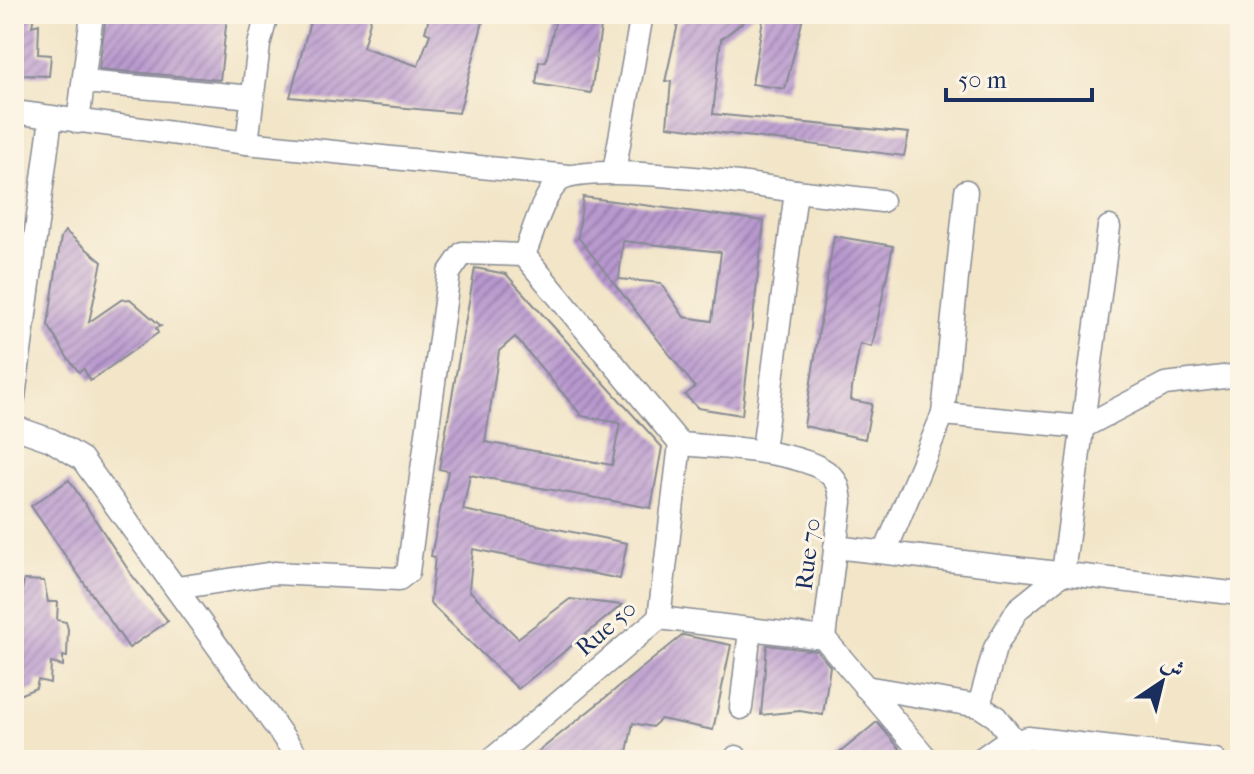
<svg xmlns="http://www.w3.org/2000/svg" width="1254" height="774" font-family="'IM FELL French Canon',Amiri,serif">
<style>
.building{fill:url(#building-hatch);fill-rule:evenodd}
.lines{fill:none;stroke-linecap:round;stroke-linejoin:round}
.minor-casing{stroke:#868a93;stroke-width:25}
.minor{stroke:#fff;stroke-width:22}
.labels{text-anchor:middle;stroke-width:6;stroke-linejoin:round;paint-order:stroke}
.street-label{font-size:24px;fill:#1b2f5e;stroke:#fcf5e5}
</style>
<defs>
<pattern id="building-hatch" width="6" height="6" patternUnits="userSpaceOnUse" patternTransform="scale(2)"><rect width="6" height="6" fill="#b898ce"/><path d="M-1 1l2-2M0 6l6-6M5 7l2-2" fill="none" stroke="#957caa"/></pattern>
</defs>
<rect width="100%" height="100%" fill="#fcf5e5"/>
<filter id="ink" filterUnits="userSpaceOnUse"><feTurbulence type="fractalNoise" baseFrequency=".0125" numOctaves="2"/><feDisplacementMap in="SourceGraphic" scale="16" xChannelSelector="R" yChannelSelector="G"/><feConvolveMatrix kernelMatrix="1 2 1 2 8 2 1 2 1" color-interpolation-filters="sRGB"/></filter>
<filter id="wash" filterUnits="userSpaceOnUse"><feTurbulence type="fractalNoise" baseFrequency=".006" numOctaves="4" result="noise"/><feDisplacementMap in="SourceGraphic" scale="32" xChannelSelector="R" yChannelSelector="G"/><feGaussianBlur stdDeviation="1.8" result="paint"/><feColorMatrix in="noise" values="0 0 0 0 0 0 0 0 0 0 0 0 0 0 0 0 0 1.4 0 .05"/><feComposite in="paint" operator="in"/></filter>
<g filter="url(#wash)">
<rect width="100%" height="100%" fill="#f2e5c8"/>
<g id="blocks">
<g class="building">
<path d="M14,14L34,16L32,26L39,24L38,54L51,55L49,76L22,75L14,68Z"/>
<path d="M106,14L227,17L220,80L99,69Z"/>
<path d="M312,14H372L363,47L418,66L430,34L425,32L430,14H485L459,113L290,97Z"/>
<path d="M557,14H603L591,93L536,84L539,62L546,61Z"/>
<path d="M682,14H754L721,39L713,114L909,133L904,156L667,126L671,81L665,82L678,24L685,20Z"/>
<path d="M764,14H804L785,89L752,84Z"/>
<path d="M583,197L764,221L742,415L698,408L685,395L695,387L578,237ZM623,241L721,252L712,321L684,317L661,283L619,279Z"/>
<path d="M65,231L102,262L89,322L121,300L130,299L161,326L156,328L158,333L90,381L84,369L79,372L67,357L48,325L61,237Z"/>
<path d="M834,236L893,246L872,347L860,344L852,388L851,400L872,404L865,439L804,426Z"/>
<path d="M475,268L506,274L662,447L651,508L470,475L463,510L627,543L620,579L473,549L469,590L518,638L570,599L622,605L518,689L430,603L435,557L431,556L448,471L439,469ZM515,337L582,416L620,423L612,465L485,442L499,351Z"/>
<path d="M69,480L131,574L168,621L129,648L31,506Z"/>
<path d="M24,580L44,581L48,602H58L57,620L66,622L68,629L67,657L63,656V666L51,663L50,683L38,680L36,688L14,697L21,614L17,612Z"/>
<path d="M683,635L731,645L713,730L661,719L652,727L633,723L627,752L617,760H528Z"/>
<path d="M767,645L817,651L830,666L823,715L800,711L761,715Z"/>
<path d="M877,722L900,749L886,760H831Z"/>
</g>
</g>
</g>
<g filter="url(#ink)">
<use href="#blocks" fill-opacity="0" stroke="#868a93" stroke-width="2"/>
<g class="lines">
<g class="minor-casing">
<g id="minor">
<path d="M84,82L253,97"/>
<path d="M14,112L247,143L568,176"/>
<path d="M78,122L92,14"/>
<path d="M247,143L259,45L267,14"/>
<path d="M614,172L642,14"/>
<path d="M796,191L882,201"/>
<path d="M14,397L51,118"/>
<path d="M943,414L1083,427L1165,384L1240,375"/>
<path d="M14,427L51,440L82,459L300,760"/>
<path d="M680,444L524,255C533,234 541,199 558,182C582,160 757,185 796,191L763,451"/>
<path d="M680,444C714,447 813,450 834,479C839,485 840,494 841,502L824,638L928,760"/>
<path d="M835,547L1240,594"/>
<path d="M885,552L943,414L966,191"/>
<path d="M177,588L274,573L399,579L408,572L449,273L463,253L524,255"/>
<path d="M659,618L824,638"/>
<path d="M865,687L979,706L996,717L1014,740"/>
<path d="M979,706L995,648L1018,609L1063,573L1109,227"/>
<path d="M741,708L750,630"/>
<path d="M491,760L659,618L680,444"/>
<path d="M736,760V757"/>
<path d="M980,760L1001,745L1028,738L1215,760"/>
</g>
</g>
<use href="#minor" class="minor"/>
</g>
</g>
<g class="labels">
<g class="street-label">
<text transform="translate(808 554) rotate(-83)" y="8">Rue 70</text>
<text transform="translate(606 628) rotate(-41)" y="8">Rue 50</text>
</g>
</g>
<rect width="1254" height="774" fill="none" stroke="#fcf5e5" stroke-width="48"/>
<g transform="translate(1162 682) rotate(35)" stroke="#fcf5e5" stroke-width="6" paint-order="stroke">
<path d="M0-6L14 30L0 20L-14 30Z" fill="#1b2f5e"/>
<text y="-12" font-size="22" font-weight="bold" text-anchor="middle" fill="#1b2f5e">ش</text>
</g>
<path d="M946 88v12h146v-12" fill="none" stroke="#1b2f5e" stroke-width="4"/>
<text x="958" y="88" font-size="24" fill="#1b2f5e" stroke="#fcf5e5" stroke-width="6" paint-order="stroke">50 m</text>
</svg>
